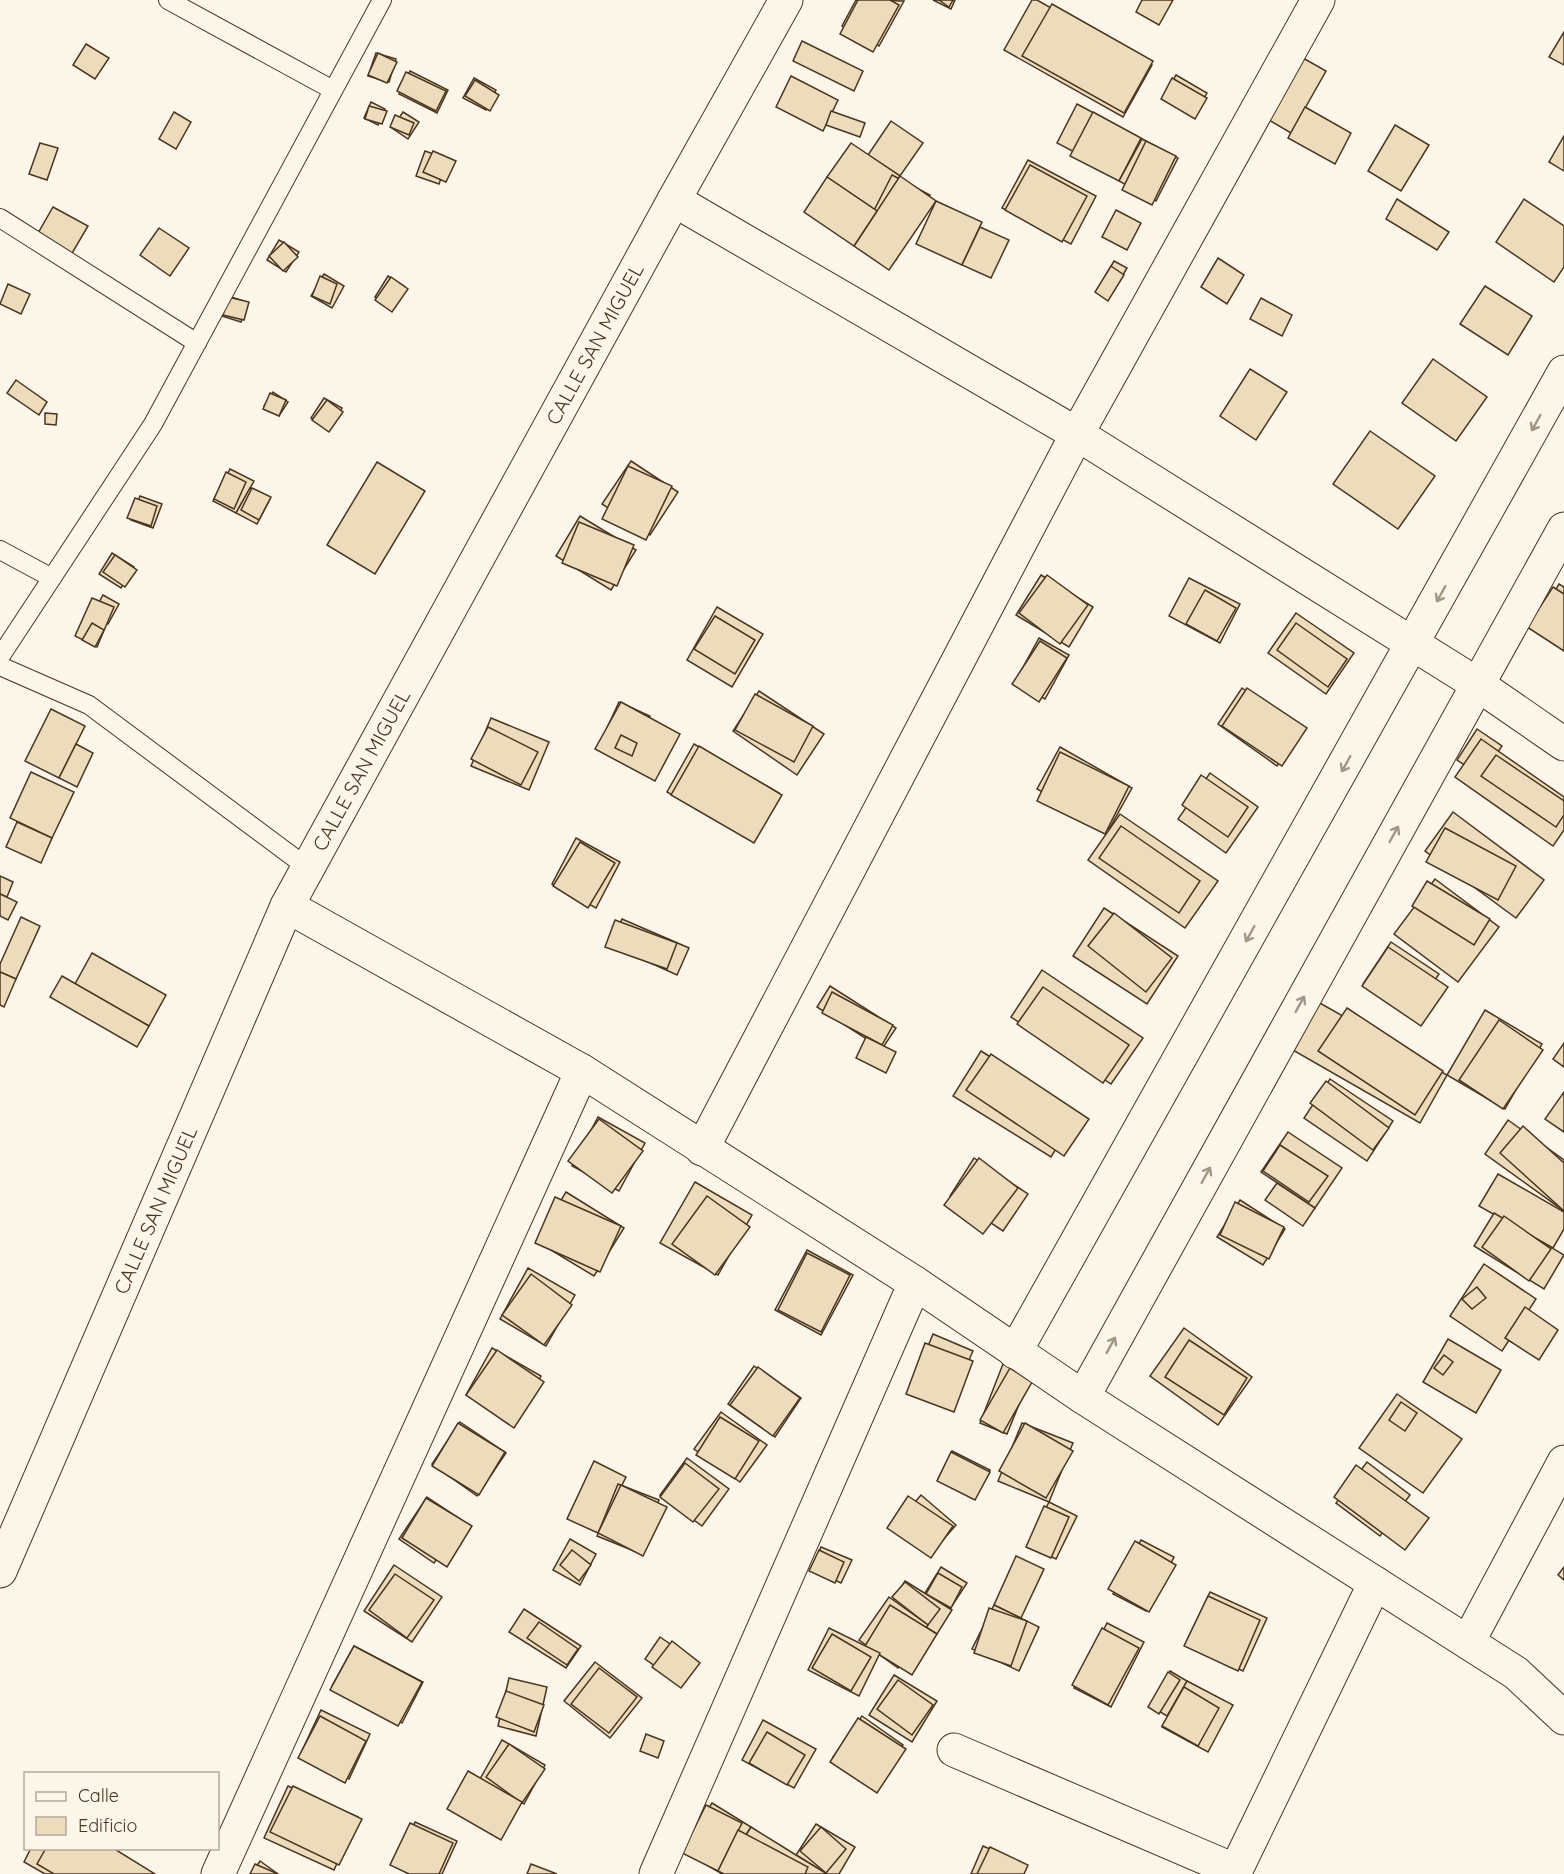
<svg xmlns="http://www.w3.org/2000/svg" width="1564" height="1874" font-family="Quicksand,sans-serif">
<style>
.building{fill:#ecdcbc;stroke:#4a3520;stroke-width:1.5}
.lines{fill:none;stroke-linecap:round;stroke-linejoin:round}
.lane-casing{stroke:#4a3520;stroke-width:20}
.street-casing{stroke:#4a3520;stroke-width:35}
.lane{stroke:#fbf6e9;stroke-width:18}
.street{stroke:#fbf6e9;stroke-width:33}
.oneway{stroke:#a29684}
.labels{text-anchor:middle;stroke-width:4.5;stroke-linejoin:round;paint-order:stroke}
.street-label{font-size:20px;fill:#4a3520;stroke:#fbf6e9}
</style>
<rect width="100%" height="100%" fill="#fbf6e9"/>
<g class="building">
<path d="M856,0L904,1L879,46L842,26Z"/>
<path d="M858,0H890L899,5L873,52L840,34Z"/>
<path d="M933,0H955L951,9Z"/>
<path d="M939,0H953L949,7Z"/>
<path d="M1032,0H1037L1152,65L1123,117L1004,50Z"/>
<path d="M1142,0H1173L1159,25L1136,12Z"/>
<path d="M1052,4L1153,61L1124,113L1022,56Z"/>
<path d="M1564,32V65L1549,57Z"/>
<path d="M802,41L863,71L854,91L793,61Z"/>
<path d="M86,44L109,58L95,79L73,65Z"/>
<path d="M376,53L396,59L389,82L368,76Z"/>
<path d="M378,53L397,62L387,83L368,75Z"/>
<path d="M1303,58L1326,71L1291,133L1269,120Z"/>
<path d="M410,71L448,90L437,113L399,94Z"/>
<path d="M406,72L446,91L436,111L397,91Z"/>
<path d="M1176,75L1207,93L1195,114L1164,95Z"/>
<path d="M791,76L838,100L823,131L776,107Z"/>
<path d="M474,78L496,90L486,110L463,98Z"/>
<path d="M1172,78L1207,98L1195,119L1161,99Z"/>
<path d="M475,80L499,95L490,111L465,96Z"/>
<path d="M371,102L385,109L378,125L364,118Z"/>
<path d="M1077,104L1146,141L1126,179L1057,143Z"/>
<path d="M369,106L387,111L382,124L365,119Z"/>
<path d="M1305,107L1351,133L1335,164L1288,138Z"/>
<path d="M831,111L865,123L860,137L826,125Z"/>
<path d="M174,112L191,122L176,149L159,139Z"/>
<path d="M403,112L419,122L408,139L392,128Z"/>
<path d="M1093,112L1141,138L1119,181L1070,156Z"/>
<path d="M395,115L414,123L409,135L390,127Z"/>
<path d="M891,121L923,143L900,176L868,155Z"/>
<path d="M1395,125L1429,145L1401,191L1368,171Z"/>
<path d="M1564,136V171L1549,162Z"/>
<path d="M1142,139L1178,158L1156,201L1119,181Z"/>
<path d="M1146,141L1176,156L1152,205L1122,190Z"/>
<path d="M40,143L58,148L47,180L29,174Z"/>
<path d="M851,143L900,176L877,211L827,177Z"/>
<path d="M425,151L448,159L439,184L416,176Z"/>
<path d="M433,151L456,161L446,182L423,172Z"/>
<path d="M1028,160L1096,196L1071,244L1002,208Z"/>
<path d="M1030,165L1087,196L1062,242L1005,210Z"/>
<path d="M892,175L930,195L896,260L859,240Z"/>
<path d="M900,176L936,201L889,270L854,246Z"/>
<path d="M827,177L877,211L854,246L804,212Z"/>
<path d="M1397,199L1449,232L1437,250L1386,219Z"/>
<path d="M1524,199L1564,226V267L1554,282L1496,242Z"/>
<path d="M936,201L982,222L962,265L916,244Z"/>
<path d="M53,207L88,226L71,255L37,235Z"/>
<path d="M1116,210L1141,223L1127,250L1102,237Z"/>
<path d="M980,227L1009,240L991,278L962,265Z"/>
<path d="M159,228L189,248L170,276L140,255Z"/>
<path d="M279,240L299,252L286,272L267,260Z"/>
<path d="M284,242L298,257L283,271L269,256Z"/>
<path d="M1218,258L1244,275L1227,304L1201,287Z"/>
<path d="M1114,261L1127,268L1113,292L1100,285Z"/>
<path d="M1111,266L1124,275L1108,301L1095,292Z"/>
<path d="M324,274L344,286L332,308L311,296Z"/>
<path d="M320,276L337,284L330,304L312,296Z"/>
<path d="M388,276L404,286L391,307L375,297Z"/>
<path d="M391,277L408,289L392,312L375,300Z"/>
<path d="M8,284L30,294L21,314L0,304Z"/>
<path d="M1485,286L1532,316L1508,355L1460,324Z"/>
<path d="M228,296L247,302L241,322L222,316Z"/>
<path d="M228,297L249,302L244,320L223,315Z"/>
<path d="M1261,298L1292,315L1282,336L1250,319Z"/>
<path d="M1433,359L1487,397L1456,441L1402,403Z"/>
<path d="M1250,369L1287,392L1256,440L1220,416Z"/>
<path d="M16,380L47,402L39,415L7,393Z"/>
<path d="M273,392L288,402L279,416L264,406Z"/>
<path d="M270,393L286,400L279,416L263,409Z"/>
<path d="M324,398L342,408L330,429L311,418Z"/>
<path d="M327,400L343,412L329,432L312,420Z"/>
<path d="M45,413L57,414L56,425L45,424Z"/>
<path d="M1370,431L1435,476L1398,529L1333,484Z"/>
<path d="M631,461L678,492L650,535L602,504Z"/>
<path d="M377,462L425,491L375,574L327,545Z"/>
<path d="M628,466L672,486L646,540L602,519Z"/>
<path d="M230,469L254,481L236,513L213,501Z"/>
<path d="M226,472L246,482L234,509L214,499Z"/>
<path d="M250,488L270,499L257,524L236,513Z"/>
<path d="M252,488L271,497L259,520L241,510Z"/>
<path d="M140,496L162,504L153,528L131,520Z"/>
<path d="M135,498L157,506L151,526L127,518Z"/>
<path d="M580,516L636,550L611,590L556,556Z"/>
<path d="M579,522L634,545L617,586L562,563Z"/>
<path d="M112,553L134,567L121,588L99,574Z"/>
<path d="M115,555L137,570L125,587L103,572Z"/>
<path d="M1041,575L1093,607L1069,647L1016,615Z"/>
<path d="M1047,575L1088,605L1060,644L1019,613Z"/>
<path d="M1189,578L1240,604L1220,643L1169,616Z"/>
<path d="M1559,584L1564,587V630L1540,616Z"/>
<path d="M1553,587L1564,594V651L1527,627Z"/>
<path d="M1205,590L1236,608L1217,641L1186,624Z"/>
<path d="M103,595L119,604L108,624L92,615Z"/>
<path d="M92,598L114,607L97,647L75,636Z"/>
<path d="M717,607L763,634L732,687L687,660Z"/>
<path d="M1296,613L1354,653L1326,694L1268,653Z"/>
<path d="M715,616L755,640L735,674L694,649Z"/>
<path d="M92,623L104,630L95,647L82,640Z"/>
<path d="M1296,623L1347,659L1328,687L1277,650Z"/>
<path d="M1039,638L1069,655L1045,699L1015,682Z"/>
<path d="M1040,641L1067,658L1039,702L1012,684Z"/>
<path d="M1242,688L1302,730L1277,766L1218,724Z"/>
<path d="M1247,688L1307,728L1282,766L1222,726Z"/>
<path d="M759,691L824,734L797,775L733,731Z"/>
<path d="M755,694L813,726L794,762L735,730Z"/>
<path d="M619,702L650,716L637,743L607,728Z"/>
<path d="M621,702L680,734L655,781L595,749Z"/>
<path d="M51,709L85,726L59,778L25,761Z"/>
<path d="M491,718L549,742L529,790L471,766Z"/>
<path d="M488,727L538,752L521,785L471,759Z"/>
<path d="M1477,729L1502,746L1481,776L1457,760Z"/>
<path d="M621,735L637,743L632,756L615,748Z"/>
<path d="M1481,739L1564,797V830L1553,846L1455,777Z"/>
<path d="M76,744L93,753L77,787L59,778Z"/>
<path d="M694,744L779,793L752,841L667,792Z"/>
<path d="M699,746L782,795L754,843L671,795Z"/>
<path d="M1060,747L1132,788L1109,829L1037,789Z"/>
<path d="M1060,752L1129,786L1105,834L1037,801Z"/>
<path d="M1496,755L1564,801V815L1556,827L1481,776Z"/>
<path d="M31,772L74,792L52,838L10,818Z"/>
<path d="M1210,773L1258,807L1226,853L1178,819Z"/>
<path d="M1201,775L1248,807L1228,837L1182,805Z"/>
<path d="M1453,812L1544,880L1516,918L1425,851Z"/>
<path d="M1120,814L1218,881L1185,928L1088,860Z"/>
<path d="M17,822L52,838L41,863L6,847Z"/>
<path d="M1121,826L1200,881L1179,913L1099,858Z"/>
<path d="M1445,828L1516,866L1498,900L1426,862Z"/>
<path d="M576,838L620,862L596,908L552,884Z"/>
<path d="M580,842L615,863L588,908L553,886Z"/>
<path d="M0,876L13,882L7,897L0,894Z"/>
<path d="M1435,879L1499,927L1458,982L1394,934Z"/>
<path d="M1427,881L1490,919L1474,945L1412,906Z"/>
<path d="M0,894L17,902L8,920L0,916Z"/>
<path d="M1104,908L1178,956L1147,1004L1073,956Z"/>
<path d="M1114,913L1172,958L1146,992L1088,946Z"/>
<path d="M21,917L40,926L16,979L0,972V964Z"/>
<path d="M622,919L689,948L677,975L611,945Z"/>
<path d="M615,920L677,943L667,969L605,947Z"/>
<path d="M1391,942L1439,974L1411,1017L1363,984Z"/>
<path d="M1388,947L1448,987L1421,1026L1362,986Z"/>
<path d="M92,953L166,995L149,1026L75,984Z"/>
<path d="M1042,970L1143,1038L1111,1084L1011,1017Z"/>
<path d="M0,972L16,979L4,1007L0,1005Z"/>
<path d="M62,976L149,1026L137,1047L50,997Z"/>
<path d="M830,986L896,1028L882,1049L817,1007Z"/>
<path d="M1043,987L1129,1045L1103,1083L1017,1024Z"/>
<path d="M832,992L893,1025L882,1045L822,1013Z"/>
<path d="M1318,1002L1447,1075L1420,1123L1291,1049Z"/>
<path d="M1347,1008L1443,1071L1415,1115L1318,1051Z"/>
<path d="M1485,1010L1542,1044L1505,1109L1447,1075Z"/>
<path d="M1499,1020L1543,1050L1503,1109L1459,1080Z"/>
<path d="M866,1037L896,1052L886,1073L856,1058Z"/>
<path d="M1564,1043V1067L1553,1059Z"/>
<path d="M981,1051L1078,1113L1051,1157L953,1096Z"/>
<path d="M991,1054L1089,1119L1064,1156L966,1090Z"/>
<path d="M1330,1079L1393,1121L1367,1161L1304,1118Z"/>
<path d="M1326,1081L1389,1128L1373,1150L1310,1103Z"/>
<path d="M1564,1092V1132L1545,1119Z"/>
<path d="M598,1117L645,1143L619,1191L572,1166Z"/>
<path d="M599,1119L643,1151L612,1193L568,1161Z"/>
<path d="M1508,1120L1564,1160V1211L1485,1154Z"/>
<path d="M1523,1126L1564,1163V1211L1500,1153Z"/>
<path d="M1288,1132L1342,1168L1315,1208L1261,1172Z"/>
<path d="M1280,1145L1328,1176L1309,1202L1263,1171Z"/>
<path d="M974,1158L1028,1194L1003,1231L950,1196Z"/>
<path d="M979,1158L1018,1188L983,1234L944,1205Z"/>
<path d="M1498,1174L1564,1212V1229L1553,1248L1479,1206Z"/>
<path d="M695,1182L752,1215L718,1275L660,1243Z"/>
<path d="M1277,1183L1315,1208L1303,1226L1265,1200Z"/>
<path d="M566,1192L624,1228L594,1276L536,1241Z"/>
<path d="M707,1196L750,1227L715,1275L672,1244Z"/>
<path d="M555,1197L621,1226L600,1272L535,1243Z"/>
<path d="M1240,1200L1285,1229L1263,1265L1217,1237Z"/>
<path d="M1235,1202L1284,1227L1269,1259L1220,1235Z"/>
<path d="M1494,1213L1564,1255L1544,1289L1474,1246Z"/>
<path d="M1504,1216L1551,1249L1529,1281L1482,1247Z"/>
<path d="M807,1250L853,1275L821,1335L775,1310Z"/>
<path d="M807,1253L850,1275L821,1332L778,1310Z"/>
<path d="M1484,1264L1536,1299L1502,1351L1450,1316Z"/>
<path d="M528,1268L575,1295L546,1346L500,1319Z"/>
<path d="M531,1274L572,1305L544,1345L502,1315Z"/>
<path d="M1477,1287L1486,1298L1472,1309L1462,1299Z"/>
<path d="M1525,1307L1558,1330L1539,1360L1505,1338Z"/>
<path d="M1184,1328L1252,1377L1218,1425L1150,1376Z"/>
<path d="M933,1334L973,1351L948,1407L910,1390Z"/>
<path d="M1448,1339L1501,1370L1476,1413L1423,1382Z"/>
<path d="M1189,1340L1247,1378L1224,1415L1165,1377Z"/>
<path d="M925,1343L973,1361L954,1412L906,1394Z"/>
<path d="M492,1348L541,1376L516,1423L466,1395Z"/>
<path d="M497,1350L544,1382L514,1428L466,1395Z"/>
<path d="M1444,1355L1453,1362L1443,1375L1434,1368Z"/>
<path d="M1003,1364L1031,1375L1007,1434L980,1423Z"/>
<path d="M754,1366L801,1398L775,1437L728,1404Z"/>
<path d="M758,1367L800,1398L773,1436L730,1405Z"/>
<path d="M1010,1368L1032,1382L1003,1433L980,1420Z"/>
<path d="M1397,1394L1462,1439L1423,1493L1359,1448Z"/>
<path d="M1401,1402L1417,1413L1405,1431L1389,1420Z"/>
<path d="M721,1412L767,1445L740,1482L694,1449Z"/>
<path d="M720,1417L759,1441L735,1479L696,1455Z"/>
<path d="M460,1422L506,1453L477,1496L432,1464Z"/>
<path d="M458,1423L505,1452L479,1495L432,1466Z"/>
<path d="M1022,1423L1073,1443L1049,1502L998,1481Z"/>
<path d="M1025,1423L1073,1451L1046,1498L999,1471Z"/>
<path d="M952,1451L990,1470L975,1498L938,1479Z"/>
<path d="M951,1452L990,1472L975,1500L937,1481Z"/>
<path d="M687,1458L729,1489L702,1526L660,1495Z"/>
<path d="M594,1461L626,1477L598,1533L567,1519Z"/>
<path d="M1367,1462L1410,1495L1380,1536L1336,1503Z"/>
<path d="M685,1463L719,1489L693,1522L660,1497Z"/>
<path d="M1356,1465L1429,1518L1405,1550L1334,1497Z"/>
<path d="M618,1484L659,1500L639,1553L597,1536Z"/>
<path d="M621,1485L667,1507L643,1556L598,1533Z"/>
<path d="M921,1495L956,1525L929,1556L894,1527Z"/>
<path d="M908,1496L953,1526L931,1558L887,1528Z"/>
<path d="M427,1497L463,1521L434,1563L399,1539Z"/>
<path d="M426,1498L472,1526L447,1567L402,1538Z"/>
<path d="M1049,1502L1077,1516L1056,1559L1027,1545Z"/>
<path d="M1044,1506L1069,1517L1051,1558L1026,1547Z"/>
<path d="M570,1539L596,1554L580,1585L553,1570Z"/>
<path d="M1141,1540L1174,1557L1146,1611L1113,1594Z"/>
<path d="M1135,1541L1176,1565L1149,1612L1108,1589Z"/>
<path d="M821,1547L852,1560L841,1583L811,1569Z"/>
<path d="M572,1550L591,1565L579,1581L560,1565Z"/>
<path d="M819,1550L844,1562L835,1583L809,1571Z"/>
<path d="M1016,1556L1044,1569L1021,1618L994,1605Z"/>
<path d="M394,1565L442,1597L412,1642L364,1611Z"/>
<path d="M941,1567L967,1583L950,1609L925,1593Z"/>
<path d="M1564,1567V1580L1558,1575Z"/>
<path d="M938,1573L962,1587L951,1608L926,1594Z"/>
<path d="M395,1574L434,1600L407,1638L369,1610Z"/>
<path d="M905,1581L952,1610L937,1634L890,1605Z"/>
<path d="M905,1582L940,1609L928,1625L892,1597Z"/>
<path d="M1210,1592L1267,1618L1243,1671L1185,1645Z"/>
<path d="M1208,1596L1260,1620L1238,1671L1184,1646Z"/>
<path d="M889,1597L928,1625L898,1668L859,1640Z"/>
<path d="M890,1605L937,1634L912,1675L865,1646Z"/>
<path d="M994,1605L1039,1627L1019,1671L972,1649Z"/>
<path d="M989,1608L1027,1621L1011,1666L974,1653Z"/>
<path d="M524,1609L581,1646L566,1668L509,1632Z"/>
<path d="M539,1622L578,1649L567,1665L527,1638Z"/>
<path d="M1107,1623L1144,1642L1111,1707L1074,1688Z"/>
<path d="M829,1628L880,1653L859,1696L808,1670Z"/>
<path d="M1102,1628L1139,1648L1108,1705L1072,1685Z"/>
<path d="M832,1634L871,1657L851,1691L812,1668Z"/>
<path d="M660,1637L692,1659L677,1681L645,1659Z"/>
<path d="M672,1641L700,1663L681,1688L652,1667Z"/>
<path d="M354,1646L423,1682L402,1723L332,1686Z"/>
<path d="M354,1646L422,1682L398,1726L330,1690Z"/>
<path d="M595,1662L642,1698L610,1738L564,1701Z"/>
<path d="M599,1668L637,1697L609,1733L571,1704Z"/>
<path d="M1170,1671L1187,1681L1167,1716L1150,1706Z"/>
<path d="M1168,1672L1180,1680L1159,1714L1148,1707Z"/>
<path d="M894,1675L937,1701L912,1742L869,1715Z"/>
<path d="M509,1678L547,1687L536,1736L498,1726Z"/>
<path d="M898,1680L933,1705L912,1735L877,1709Z"/>
<path d="M1187,1681L1233,1705L1208,1752L1162,1727Z"/>
<path d="M1184,1687L1219,1708L1198,1746L1162,1726Z"/>
<path d="M506,1691L544,1705L534,1732L496,1717Z"/>
<path d="M321,1710L370,1734L349,1779L300,1755Z"/>
<path d="M320,1716L366,1741L345,1783L298,1758Z"/>
<path d="M862,1716L903,1745L874,1786L833,1757Z"/>
<path d="M858,1718L906,1749L877,1793L830,1762Z"/>
<path d="M763,1720L816,1749L794,1788L742,1760Z"/>
<path d="M767,1732L805,1755L787,1785L749,1763Z"/>
<path d="M646,1734L664,1741L658,1758L640,1751Z"/>
<path d="M502,1740L545,1765L524,1804L480,1779Z"/>
<path d="M509,1744L545,1769L522,1803L486,1777Z"/>
<path d="M468,1771L522,1802L501,1840L447,1809Z"/>
<path d="M288,1786L358,1817L334,1870L264,1838Z"/>
<path d="M293,1786L362,1819L339,1865L270,1832Z"/>
<path d="M712,1803L751,1827L722,1874L682,1850Z"/>
<path d="M706,1805L742,1823L718,1871L682,1853Z"/>
<path d="M415,1822L457,1841L442,1874H414L396,1866Z"/>
<path d="M410,1823L453,1843L439,1874H409L390,1865Z"/>
<path d="M816,1824L855,1847L839,1874H827L796,1855Z"/>
<path d="M751,1827L796,1855L827,1874H722Z"/>
<path d="M821,1827L846,1849L826,1873L800,1851Z"/>
<path d="M738,1830L808,1867L805,1874H724L718,1871Z"/>
<path d="M983,1846L1024,1864L1020,1874H971Z"/>
<path d="M990,1847L1028,1865L1024,1874H977Z"/>
<path d="M31,1848H107L153,1874H45L24,1862Z"/>
<path d="M46,1848H113L155,1874H54L37,1864Z"/>
<path d="M260,1861L278,1874H251Z"/>
<path d="M255,1864L278,1874H250Z"/>
<path d="M531,1864L557,1874H527Z"/>
</g>
<g class="lines">
<g class="lane-casing">
<g id="lane">
<path d="M168,0L333,90"/>
<path d="M0,218L197,343"/>
<path d="M0,550L52,578"/>
<path d="M0,657L153,424L382,0"/>
<path d="M0,666L89,705L308,868"/>
</g>
</g>
<g class="street-casing">
<g id="street">
<path d="M674,200L1077,434L1477,684L1564,744"/>
<path d="M287,906L582,1071L915,1283L1083,1397L1516,1673L1564,1718"/>
<path d="M702,1149L1077,434L1318,0"/>
<path d="M1015,1352L1564,372"/>
<path d="M1083,1397L1564,529"/>
<path id="s1" d="M0,1571L287,906L674,200L786,0"/>
<path d="M1468,1642L1564,1462"/>
<path d="M954,1750L1236,1871"/>
<path d="M218,1874L582,1071"/>
<path d="M656,1874L915,1283"/>
<path d="M1234,1874L1375,1583"/>
</g>
</g>
<use href="#lane" class="lane"/>
<use href="#street" class="street"/>
</g>
<defs><path id="oneway-shaft" d="M-6 0H5M1.5-3L5.5 0L1.5 3" fill="none" stroke-width="1.6" stroke-linecap="round" stroke-linejoin="round" transform="scale(1.5)"/></defs>
<g class="oneway">
<use href="#oneway-shaft" transform="translate(1536 423) rotate(119)"/>
<use href="#oneway-shaft" transform="translate(1441 594) rotate(119)"/>
<use href="#oneway-shaft" transform="translate(1346 764) rotate(119)"/>
<use href="#oneway-shaft" transform="translate(1394 834) rotate(-61)"/>
<use href="#oneway-shaft" transform="translate(1250 934) rotate(119)"/>
<use href="#oneway-shaft" transform="translate(1300 1004) rotate(-61)"/>
<use href="#oneway-shaft" transform="translate(1206 1175) rotate(-61)"/>
<use href="#oneway-shaft" transform="translate(1111 1345) rotate(-61)"/>
</g>
<g class="labels">
<g class="street-label">
<text dy="7" stroke="none"><textPath href="#s1" startOffset="1365">CALLE SAN MIGUEL</textPath></text>
<text dy="7" stroke="none"><textPath href="#s1" startOffset="879">CALLE SAN MIGUEL</textPath></text>
<text dy="7" stroke="none"><textPath href="#s1" startOffset="393">CALLE SAN MIGUEL</textPath></text>
</g>
</g>
<rect x="24" y="1772" width="195" height="78" fill="#fbf6e9" stroke="#b4a999" stroke-width="1.5"/>
<rect x="36" y="1792" width="30" height="9" fill="#fbf6e9" stroke="#b4a999" stroke-width="1.5"/>
<text x="78" y="1802" font-size="18" fill="#4a3520">Calle</text>
<rect x="36" y="1817" width="30" height="18" fill="#ecdcbc" stroke="#b4a999" stroke-width="1.5"/>
<text x="78" y="1832" font-size="18" fill="#4a3520">Edificio</text>
</svg>
